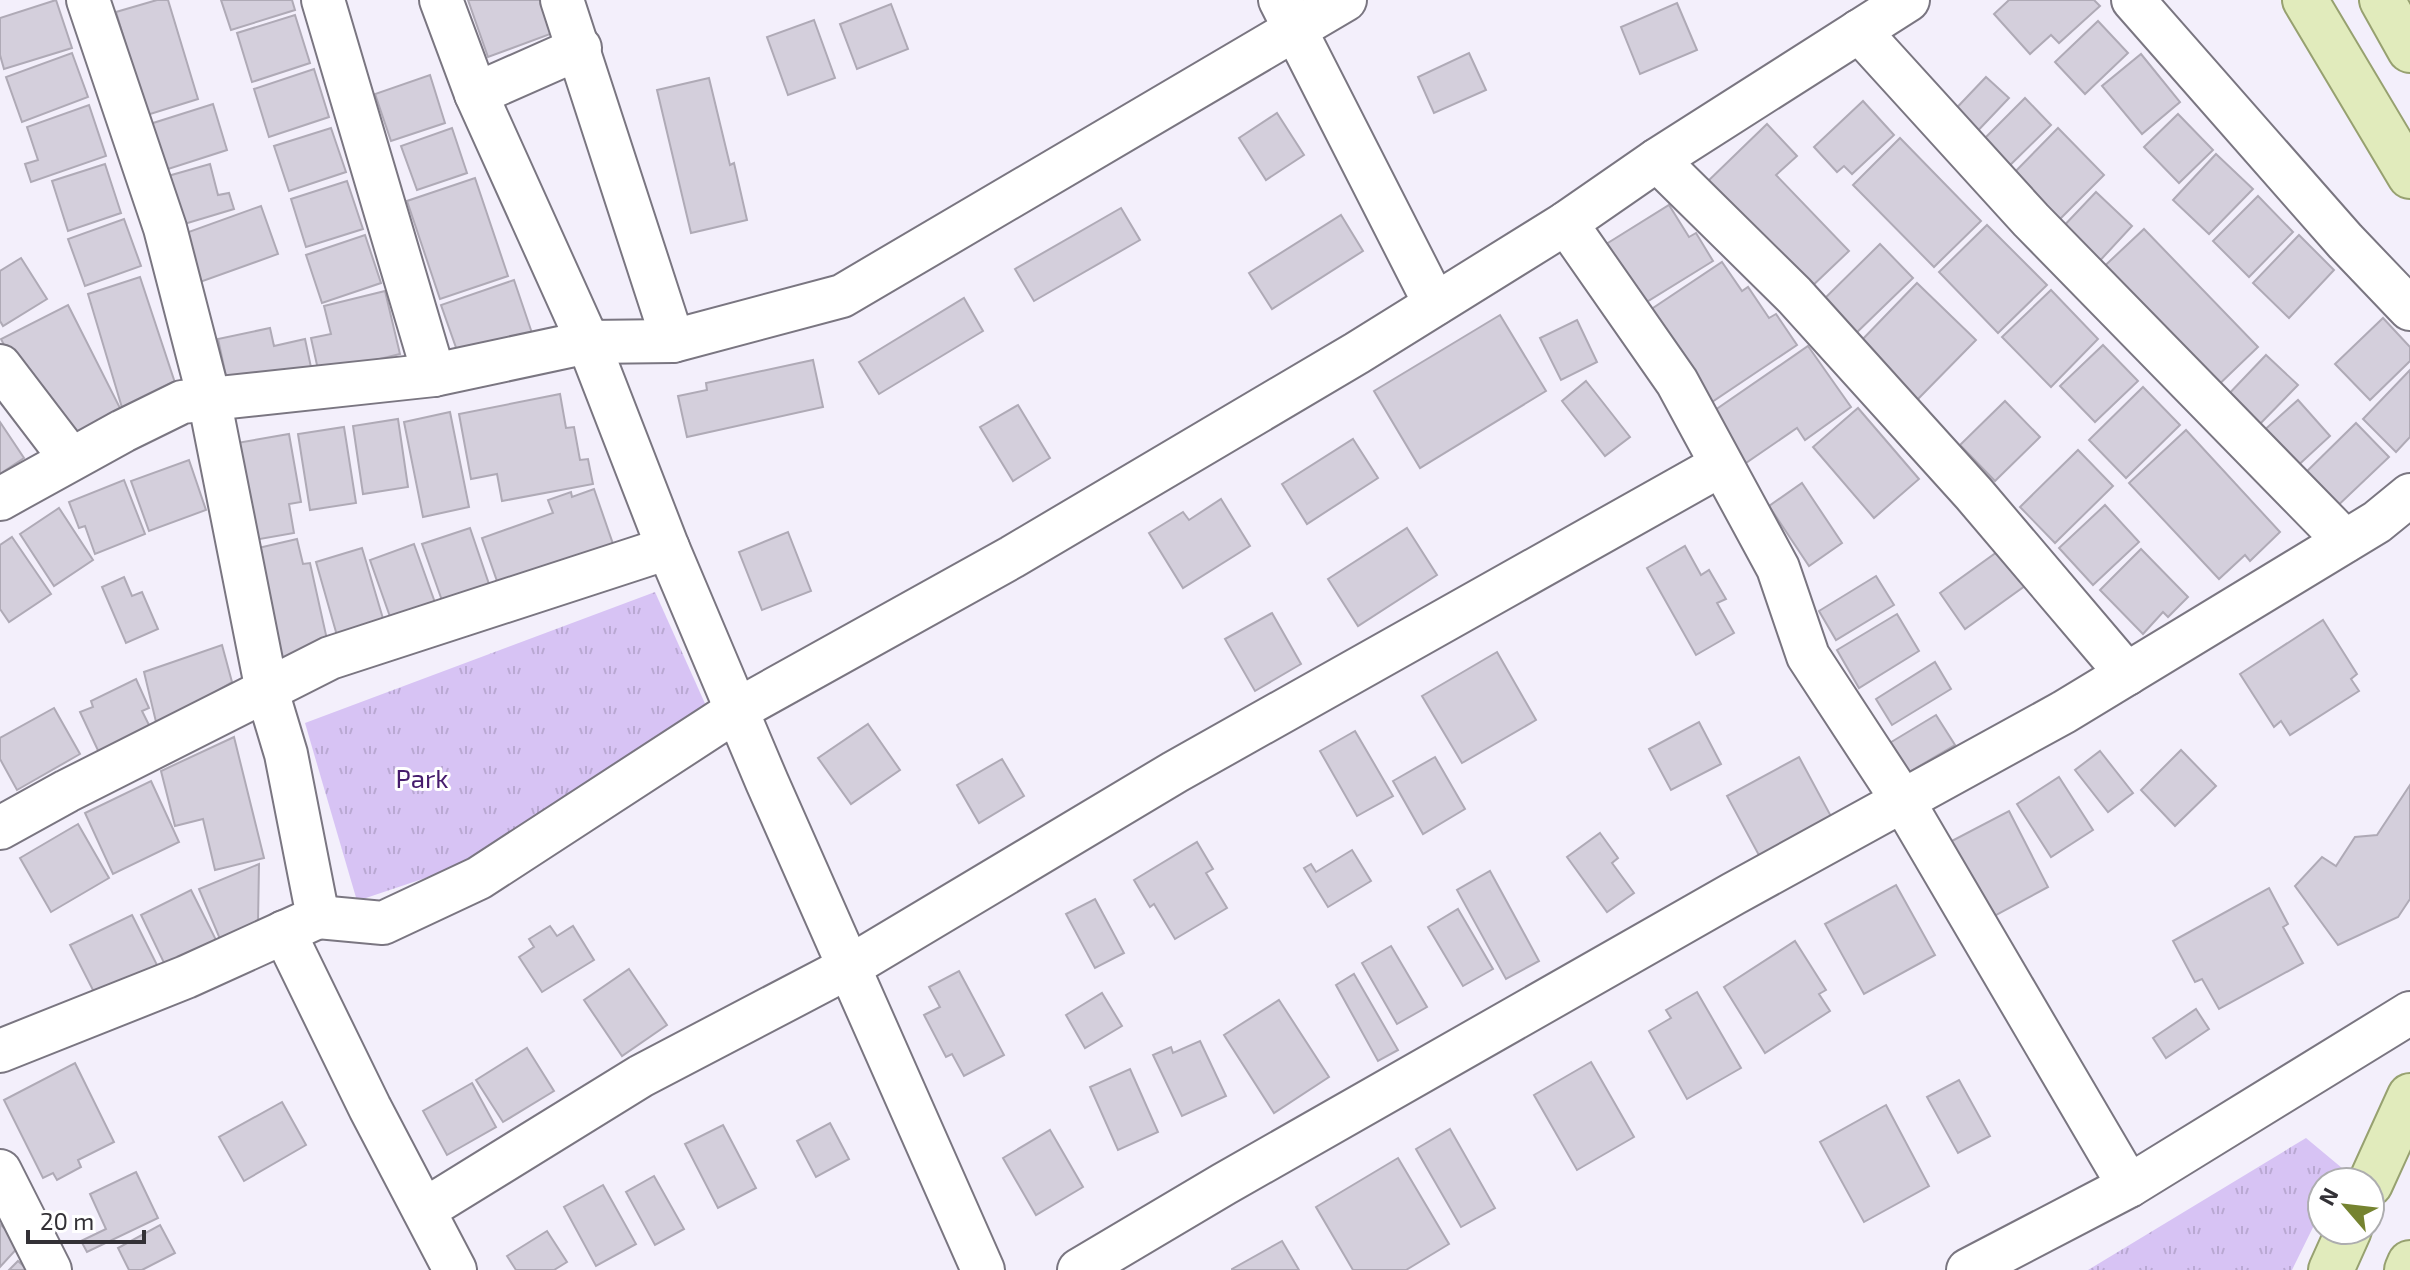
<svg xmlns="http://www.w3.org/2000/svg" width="2410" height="1270" font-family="'Exo 2',sans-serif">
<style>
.grass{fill:url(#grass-tufts)}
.building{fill:#d4cfdc;stroke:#afaab6;stroke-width:2}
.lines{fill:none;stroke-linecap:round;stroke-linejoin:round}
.street-casing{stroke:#7a7681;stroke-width:46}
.primary-casing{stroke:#97a170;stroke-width:48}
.street{stroke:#fff;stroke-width:42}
.primary{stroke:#e1ebbc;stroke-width:44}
.labels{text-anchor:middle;stroke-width:6;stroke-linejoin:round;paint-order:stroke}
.park-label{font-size:26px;fill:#451b6c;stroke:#fff}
</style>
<defs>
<pattern id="grass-tufts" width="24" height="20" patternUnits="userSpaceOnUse" patternTransform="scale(2)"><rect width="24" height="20" fill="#d7c3f4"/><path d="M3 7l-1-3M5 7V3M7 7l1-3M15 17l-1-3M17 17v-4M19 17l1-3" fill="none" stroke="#b9a8d2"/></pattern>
</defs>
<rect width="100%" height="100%" fill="#f3effb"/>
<g class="grass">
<path d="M655,592L707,708L464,865L357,901L305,723Z"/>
<path d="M2306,1138L2342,1168L2335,1182H2322V1209L2292,1270H2088Z"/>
</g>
<g class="building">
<path d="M56,0L72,48L4,69L0,55V18Z"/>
<path d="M157,0H168L198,99L147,115L116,12Z"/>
<path d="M221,0H292L295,10L231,30Z"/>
<path d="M468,0H541L553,33L488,57Z"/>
<path d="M2009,0H2094L2100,6L2059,43L2051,35L2030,54L1994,14Z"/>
<path d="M1677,3L1697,50L1640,74L1621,27Z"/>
<path d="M891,4L908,49L857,69L840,24Z"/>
<path d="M295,15L310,63L252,82L237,33Z"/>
<path d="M814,20L835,78L788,95L767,37Z"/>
<path d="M2098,21L2128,53L2085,94L2055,62Z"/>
<path d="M72,53L88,97L22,122L6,77Z"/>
<path d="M1469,53L1486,90L1434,113L1418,77Z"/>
<path d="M2141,54L2180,102L2142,134L2102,86Z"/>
<path d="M314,69L329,117L269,137L254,89Z"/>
<path d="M430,75L445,123L391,141L375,94Z"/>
<path d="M1986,77L2009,98L1969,140L1946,119Z"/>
<path d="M709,78L730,165L734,163L747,220L691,233L657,90Z"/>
<path d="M2025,98L2051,125L2001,174L1975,148Z"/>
<path d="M1863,101L1894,135L1852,174L1844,166L1837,172L1814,147Z"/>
<path d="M213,104L227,150L165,170L150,124Z"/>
<path d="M89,105L106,156L31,182L25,164L38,160L27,127Z"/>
<path d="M1277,113L1304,155L1266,180L1239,138Z"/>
<path d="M2178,114L2213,150L2179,183L2144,147Z"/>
<path d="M1767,124L1797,156L1776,175L1849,251L1808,290L1706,183Z"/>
<path d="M331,128L346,172L289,191L274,146Z"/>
<path d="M452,128L467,173L417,190L401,146Z"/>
<path d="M2058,128L2104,175L2053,226L2007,180Z"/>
<path d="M1900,138L1981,221L1934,267L1853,185Z"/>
<path d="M2216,154L2253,189L2209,234L2173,200Z"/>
<path d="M105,164L121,213L68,231L52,181Z"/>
<path d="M210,164L218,195L229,193L234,209L181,225L168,176Z"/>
<path d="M475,178L508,276L440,299L407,201Z"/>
<path d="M347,181L363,229L306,247L291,199Z"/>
<path d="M2096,192L2132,226L2095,266L2058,232Z"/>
<path d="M2258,196L2293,232L2249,277L2213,241Z"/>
<path d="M1669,205L1689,237L1696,233L1713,261L1640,306L1603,246Z"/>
<path d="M261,206L278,254L200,282L183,234Z"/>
<path d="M1121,208L1140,240L1034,301L1015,269Z"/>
<path d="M1341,215L1363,251L1272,309L1249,273Z"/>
<path d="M124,219L141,266L85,286L68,239Z"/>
<path d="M1987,225L2047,285L1998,333L1939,272Z"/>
<path d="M2144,229L2258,347L2210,393L2096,274Z"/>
<path d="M365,235L381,283L322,303L306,255Z"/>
<path d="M2299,235L2334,270L2289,318L2253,283Z"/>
<path d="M1880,244L1913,278L1851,338L1819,304Z"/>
<path d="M21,258L47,299L3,326L0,321V271Z"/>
<path d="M1722,262L1742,291L1748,287L1769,318L1776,314L1797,345L1703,408L1641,316Z"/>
<path d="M140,277L178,392L123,411L88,294Z"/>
<path d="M514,280L534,339L459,356L441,305Z"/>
<path d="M1917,283L1976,340L1916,401L1858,344Z"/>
<path d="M2051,290L2098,339L2051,387L2002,337Z"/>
<path d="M385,291L400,354L319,374L311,338L331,334L324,306Z"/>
<path d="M964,298L983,331L879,394L859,362Z"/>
<path d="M68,305L122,412L62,443L26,389L1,339Z"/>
<path d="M1500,315L1546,391L1420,468L1374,391Z"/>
<path d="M2383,318L2410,347V361L2370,400L2335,364Z"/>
<path d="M1577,320L1597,362L1561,380L1540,338Z"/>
<path d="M270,328L274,346L305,339L312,372L229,390L218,339Z"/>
<path d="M2103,345L2138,381L2095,422L2060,386Z"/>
<path d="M1808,346L1851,407L1805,440L1797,428L1740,467L1705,417Z"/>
<path d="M2266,355L2298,385L2254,430L2223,400Z"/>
<path d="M813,360L823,407L687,437L678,396L707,390L706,383Z"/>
<path d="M2410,370V437L2396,452L2363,419Z"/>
<path d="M1586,381L1630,437L1605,456L1562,401Z"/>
<path d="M2143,387L2180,425L2126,478L2089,440Z"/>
<path d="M560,394L566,428L574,427L580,460L588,459L593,484L502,501L497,474L471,479L459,414Z"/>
<path d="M2298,400L2330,436L2293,470L2261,433Z"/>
<path d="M2005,401L2040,437L1995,481L1960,445Z"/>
<path d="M1018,405L1050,458L1013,481L980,427Z"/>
<path d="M1858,408L1919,479L1874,518L1813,447Z"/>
<path d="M450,412L469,507L423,517L404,422Z"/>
<path d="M398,419L408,487L363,494L353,426Z"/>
<path d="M0,422L24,458L0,474Z"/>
<path d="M2356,423L2389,457L2330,513L2298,480Z"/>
<path d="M344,427L356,503L310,510L298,434Z"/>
<path d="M2186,430L2280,532L2250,561L2245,555L2219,579L2129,483Z"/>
<path d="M289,434L301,502L289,504L294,533L248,541L231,444Z"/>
<path d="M1353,439L1378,478L1307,524L1282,484Z"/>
<path d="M2078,450L2113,486L2055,543L2020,507Z"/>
<path d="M189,460L206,510L149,531L131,481Z"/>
<path d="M124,480L145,534L95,554L85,526L79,528L69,502Z"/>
<path d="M1802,483L1842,543L1809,566L1769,506Z"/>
<path d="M594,489L613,544L498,584L482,538L553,513L548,500L571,492L572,497Z"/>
<path d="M1221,499L1250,546L1183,588L1149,533L1183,512L1189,520Z"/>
<path d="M2105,505L2139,542L2093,585L2059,548Z"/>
<path d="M59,508L93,560L54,586L20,534Z"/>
<path d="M470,528L492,593L445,609L422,544Z"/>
<path d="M1407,528L1437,575L1358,626L1328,579Z"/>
<path d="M788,532L811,591L762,610L739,552Z"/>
<path d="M12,537L51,594L9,622L0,609V545Z"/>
<path d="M297,539L303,564L310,563L330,653L275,666L250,550Z"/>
<path d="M414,544L438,611L394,628L370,560Z"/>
<path d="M1685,546L1701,575L1709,570L1726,599L1717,603L1734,633L1696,655L1647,568Z"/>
<path d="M2004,547L2029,583L1965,629L1940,593Z"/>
<path d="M362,548L387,632L340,646L316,562Z"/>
<path d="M2141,549L2188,597L2168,617L2163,612L2143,634L2100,590Z"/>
<path d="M1876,576L1894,605L1836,640L1819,611Z"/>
<path d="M124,577L132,596L142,592L158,629L126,643L102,587Z"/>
<path d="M1272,613L1301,664L1255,691L1225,639Z"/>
<path d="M1897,614L1919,651L1859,688L1837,650Z"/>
<path d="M2323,620L2357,674L2351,679L2359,691L2290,735L2281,721L2274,727L2240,674Z"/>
<path d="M222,645L232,682L157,726L144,672Z"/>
<path d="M1497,652L1536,720L1462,763L1422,696Z"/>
<path d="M1935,662L1951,689L1892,725L1876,699Z"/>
<path d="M136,679L149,708L142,711L154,735L102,759L80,712L93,707L91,701Z"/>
<path d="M54,708L80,754L17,790L0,759V738Z"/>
<path d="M1936,715L1955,745L1906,774L1888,744Z"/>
<path d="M1699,722L1721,764L1671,790L1649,749Z"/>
<path d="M868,724L900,770L851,804L818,758Z"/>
<path d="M1355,731L1393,796L1357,816L1320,751Z"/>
<path d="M234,737L264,858L215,870L203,819L175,826L161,771Z"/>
<path d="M2181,750L2216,786L2175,826L2141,790Z"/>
<path d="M2100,751L2133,793L2108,812L2075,770Z"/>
<path d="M1435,757L1465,809L1423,834L1393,781Z"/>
<path d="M1799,757L1833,820L1761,859L1727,796Z"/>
<path d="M1002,759L1024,796L979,823L957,785Z"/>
<path d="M2059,777L2093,830L2051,857L2017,804Z"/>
<path d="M151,781L179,842L113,874L85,813Z"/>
<path d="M2410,785V899L2398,917L2338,945L2295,886L2322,857L2336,866L2355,837L2377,835Z"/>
<path d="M2009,811L2048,887L1987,920L1948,843Z"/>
<path d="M78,824L109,878L51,912L20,858Z"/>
<path d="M1600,833L1618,858L1612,863L1634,893L1607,912L1567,857Z"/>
<path d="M1197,842L1213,869L1206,873L1227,908L1175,939L1154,904L1150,907L1134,880Z"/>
<path d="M1352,850L1371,881L1328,907L1304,868L1311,864L1316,872Z"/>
<path d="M259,864L258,923L220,939L199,889Z"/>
<path d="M1490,871L1539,961L1506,979L1457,890Z"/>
<path d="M1896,885L1935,955L1864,994L1825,924Z"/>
<path d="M2269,888L2288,924L2283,927L2303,963L2219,1009L2202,979L2195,982L2173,941Z"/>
<path d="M191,890L217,942L166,967L141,915Z"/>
<path d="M1095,899L1124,953L1095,968L1066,914Z"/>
<path d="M1458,909L1493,969L1463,986L1428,927Z"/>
<path d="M132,915L157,965L96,996L70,945Z"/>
<path d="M550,926L557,936L573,926L594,960L542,992L519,957L534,947L529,939Z"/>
<path d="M1795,941L1826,990L1819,994L1830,1011L1765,1053L1724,987Z"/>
<path d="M1391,946L1427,1007L1397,1024L1362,963Z"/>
<path d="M629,969L667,1025L622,1056L584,1000Z"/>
<path d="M959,971L1004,1055L964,1076L952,1054L946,1057L924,1015L940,1007L929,987Z"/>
<path d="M1354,974L1398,1050L1378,1061L1336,985Z"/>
<path d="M1697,992L1741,1068L1687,1099L1649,1031L1671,1018L1666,1010Z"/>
<path d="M1102,993L1122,1026L1085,1048L1066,1015Z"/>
<path d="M1279,1000L1329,1077L1274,1113L1224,1035Z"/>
<path d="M2196,1009L2209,1029L2166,1058L2153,1038Z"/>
<path d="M1200,1041L1226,1096L1182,1116L1153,1055L1171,1047L1173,1053Z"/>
<path d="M527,1048L554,1091L503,1122L476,1080Z"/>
<path d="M1591,1062L1634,1137L1577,1170L1534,1095Z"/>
<path d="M75,1063L114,1142L78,1160L81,1167L57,1180L53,1173L43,1178L4,1100Z"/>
<path d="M1130,1069L1158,1132L1118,1150L1090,1087Z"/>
<path d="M1959,1080L1990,1136L1958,1153L1927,1097Z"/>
<path d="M472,1083L496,1127L447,1155L423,1111Z"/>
<path d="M282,1102L306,1145L244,1181L219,1137Z"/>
<path d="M1886,1105L1929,1186L1864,1222L1820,1142Z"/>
<path d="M830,1123L849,1159L816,1177L797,1141Z"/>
<path d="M723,1125L756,1188L718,1208L685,1144Z"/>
<path d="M1450,1129L1495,1208L1461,1227L1416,1149Z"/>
<path d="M1050,1130L1083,1187L1036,1215L1003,1158Z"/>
<path d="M1398,1158L1449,1244L1406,1270H1353L1316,1207Z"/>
<path d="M136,1172L158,1218L87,1252L81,1241L106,1229L90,1194Z"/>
<path d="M654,1176L684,1229L655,1245L626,1192Z"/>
<path d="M603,1185L636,1244L596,1266L564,1207Z"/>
<path d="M0,1224L21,1244L0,1267Z"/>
<path d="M160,1225L175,1253L142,1270H129L118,1248Z"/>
<path d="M547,1231L567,1262L554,1270H516L507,1256Z"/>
<path d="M1282,1241L1299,1270H1232V1269Z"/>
<path d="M18,1261L28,1270H9Z"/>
</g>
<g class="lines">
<g class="street-casing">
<g id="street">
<path d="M323,0L434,375"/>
<path d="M441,0L476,94L588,342L673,341L842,296L1345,0"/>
<path d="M562,0L673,341"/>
<path d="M1280,0L1435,304"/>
<path d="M2133,0L2345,241L2410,309"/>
<path d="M1859,31L2031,220L2345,541"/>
<path d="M476,94L580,48"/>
<path d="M1657,160L1794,295L1974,494L2127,674"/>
<path d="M1566,223L1677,382L1778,568L1808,656L1903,801L2129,1186"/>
<path d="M0,366L71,459"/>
<path d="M0,499L123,431L182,402L434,375L588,342L668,548L767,782L983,1270"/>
<path d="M0,828L67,791L330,658L668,548"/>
<path d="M318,917L383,923L479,878L737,710L1012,557L1357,353L1566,223L1657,160L1908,0"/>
<path d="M284,932L370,1108L455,1270"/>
<path d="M0,1051L186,977L318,917L286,754L267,691L209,398L165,228L88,0"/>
<path d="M0,1171L50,1270"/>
<path d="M424,1210L641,1076L849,967L1175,772L1721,465"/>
<path d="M1079,1270L1224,1184L1733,894L2064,712L2377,522L2410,495"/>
<path d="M1968,1270L2129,1186L2410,1013"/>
</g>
</g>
<g class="primary-casing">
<g id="primary">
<path d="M2305,0L2410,176"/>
<path d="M2382,0L2410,50"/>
<path d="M2370,1184L2410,1096"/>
<path d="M2331,1270L2349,1230"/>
<path d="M2407,1270L2410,1263"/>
</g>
</g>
<use href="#street" class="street"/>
<use href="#primary" class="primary"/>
</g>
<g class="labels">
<g class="park-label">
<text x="422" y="788">Park</text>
</g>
</g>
<g transform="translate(2346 1206) rotate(298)"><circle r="38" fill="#ffffff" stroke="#adadaf" stroke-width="2"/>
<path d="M0-6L14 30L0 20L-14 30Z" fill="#758330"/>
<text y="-12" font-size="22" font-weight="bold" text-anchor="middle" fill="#333136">N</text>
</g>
<path d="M28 1230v12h116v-12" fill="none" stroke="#333136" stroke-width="4"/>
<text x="40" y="1230" font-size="24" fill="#333136" stroke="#ffffff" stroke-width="6" paint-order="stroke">20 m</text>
</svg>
